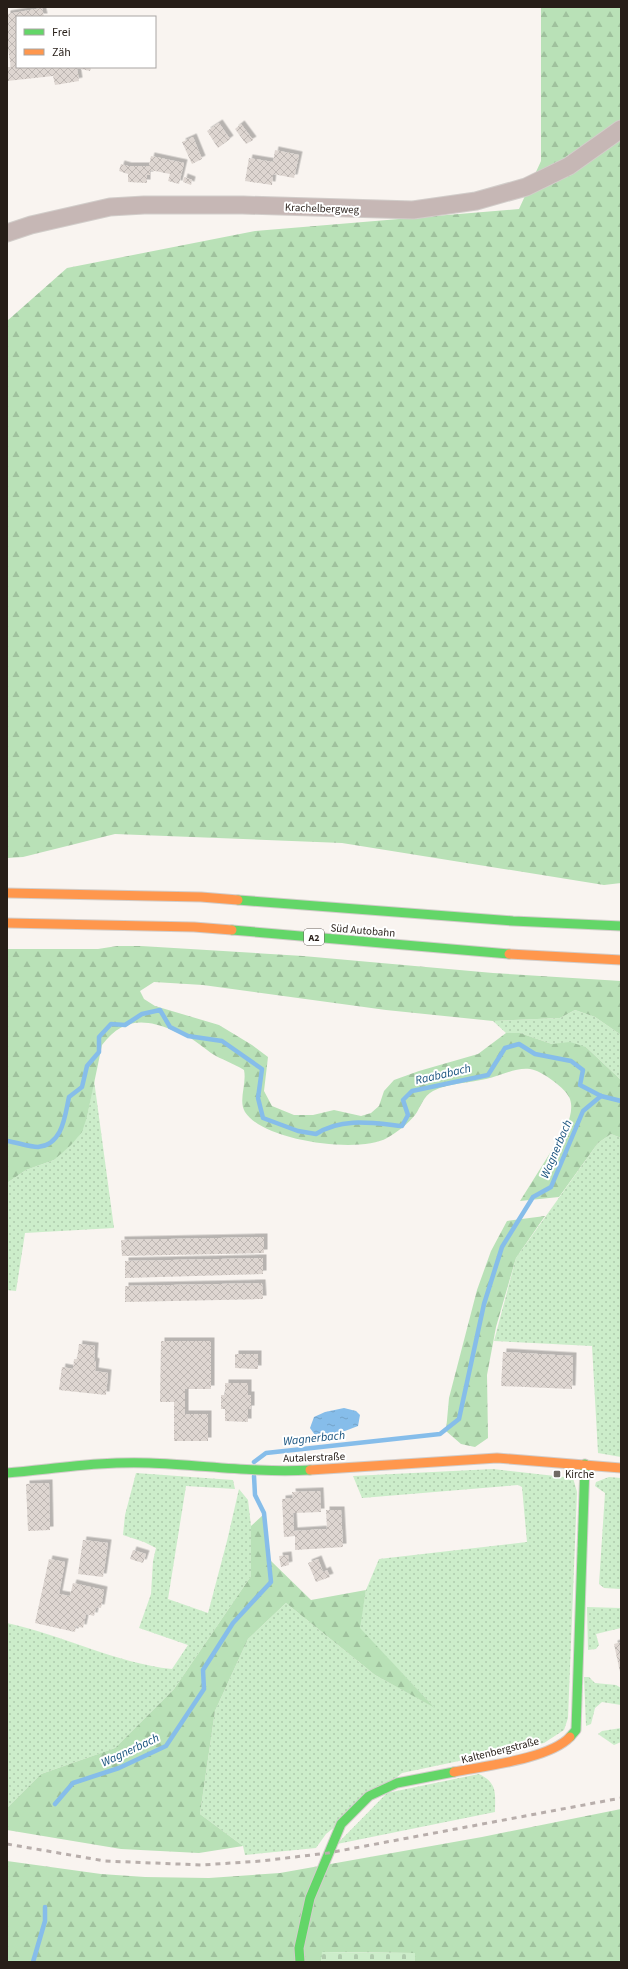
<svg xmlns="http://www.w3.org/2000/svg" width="628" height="1969" font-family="'Source Sans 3',sans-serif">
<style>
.grass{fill:url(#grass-dots)}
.forest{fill:url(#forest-firs)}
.cemetery{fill:url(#cemetery-stones)}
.water{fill:url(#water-ripples)}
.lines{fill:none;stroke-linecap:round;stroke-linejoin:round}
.stream{stroke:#86bdea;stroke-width:4.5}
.building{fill:url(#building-cross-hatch);filter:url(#shadow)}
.street-casing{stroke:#d2cdca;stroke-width:19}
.fast-casing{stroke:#d2cdca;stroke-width:11}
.slow-casing{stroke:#d2cdca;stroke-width:11}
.street{stroke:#c6b7b5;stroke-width:17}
.fast{stroke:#63d668;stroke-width:9}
.slow{stroke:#ff974d;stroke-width:9}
.rail{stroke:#b8aeab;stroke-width:3;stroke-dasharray:5 5;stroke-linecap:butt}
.poi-dot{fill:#706964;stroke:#fff;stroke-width:1.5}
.labels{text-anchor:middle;stroke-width:4;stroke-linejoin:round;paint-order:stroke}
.shield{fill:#fff;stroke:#68625d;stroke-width:1}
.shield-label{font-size:10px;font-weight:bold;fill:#271e18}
.street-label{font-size:11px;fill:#271e18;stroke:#fff}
.poi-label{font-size:11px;fill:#271e18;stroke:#fff;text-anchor:start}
.water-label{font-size:12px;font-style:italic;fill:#16517d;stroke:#fff}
</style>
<defs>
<pattern id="grass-dots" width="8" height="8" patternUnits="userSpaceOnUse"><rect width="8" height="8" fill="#ccedca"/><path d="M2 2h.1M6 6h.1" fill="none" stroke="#afcbad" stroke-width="1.8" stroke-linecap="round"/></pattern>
<pattern id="forest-firs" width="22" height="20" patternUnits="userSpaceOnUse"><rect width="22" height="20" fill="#b9e1b7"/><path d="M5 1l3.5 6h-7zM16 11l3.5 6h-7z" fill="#9fc19d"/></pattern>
<pattern id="cemetery-stones" width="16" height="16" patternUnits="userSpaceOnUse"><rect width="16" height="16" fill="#ccedca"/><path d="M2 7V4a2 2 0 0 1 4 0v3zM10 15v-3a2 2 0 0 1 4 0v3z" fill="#afcbad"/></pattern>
<pattern id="water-ripples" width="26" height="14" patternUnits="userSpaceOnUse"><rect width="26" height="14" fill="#86bdea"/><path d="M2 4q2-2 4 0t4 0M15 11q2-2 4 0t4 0" fill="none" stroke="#74a2c8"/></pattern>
<pattern id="building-cross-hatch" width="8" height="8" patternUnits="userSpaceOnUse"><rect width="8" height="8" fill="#ded6d1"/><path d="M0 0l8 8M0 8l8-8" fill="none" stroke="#beb7b3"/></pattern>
<filter id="shadow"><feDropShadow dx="3.5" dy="-3.5" stdDeviation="0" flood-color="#0004"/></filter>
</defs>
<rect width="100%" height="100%" fill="#f9f4f0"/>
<g class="grass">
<path d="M575,1010L595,1017L621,1035V1080L586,1047L552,1044L520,1033H506L493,1021L560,1018Z"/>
<path d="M94,1080L114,1228L25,1233L16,1291L7,1290V1183L26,1170L54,1160L87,1117Z"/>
<path d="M611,1134L621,1138V1457L598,1453L592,1346L494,1341L516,1258L598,1143Z"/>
<path d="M493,1469L573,1478L577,1492L568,1718L564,1730L544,1743L402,1773L326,1834L316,1848L245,1855L243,1846L200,1814L215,1711L248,1639L286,1603L375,1675L434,1707L359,1628L366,1590L379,1559L527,1542L522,1487L518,1485L362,1498L353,1476Z"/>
<path d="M136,1473L233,1480L235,1489L186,1486L168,1599L208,1613L227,1541L239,1489L248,1500L251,1526V1576L174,1689L115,1748L41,1774L7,1808V1623C63,1635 115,1663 172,1669L188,1645L139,1628L151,1594L153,1561L156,1548L144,1542L123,1535L125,1515Z"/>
<path d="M609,1477L621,1478V1589L604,1588L599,1584L605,1493L595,1486L596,1482Z"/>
<path d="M587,1607L621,1608V1628L596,1634L599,1645L596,1649L588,1650Z"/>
<path d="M584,1677H589L595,1683L616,1685L621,1688V1705L602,1702L595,1708L591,1724L586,1726Z"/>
<path d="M621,1728V1742L614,1745L598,1734L602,1731Z"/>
<path d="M479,1774C498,1783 495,1794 495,1812L337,1844L387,1793Z"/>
</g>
<g class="forest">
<path d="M541,7H621V883L604,885L342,843L115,834L23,857L7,858V321L67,268L255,231L519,209L541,161Z"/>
<path d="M117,946H141L303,956L493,973L621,981V1035L595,1017L575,1010L560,1018L493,1021L386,1010L203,985L154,982L140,991L144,999L155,1006L219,1025L252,1045L268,1057L264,1091L272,1106L294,1115H313L334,1110L361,1116L371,1113L379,1106L384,1091L394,1080L419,1071L478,1054L506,1033H520L552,1044L570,1042L586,1047L621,1080V1138L611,1134L598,1143L559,1197L520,1201L567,1126C570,1117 573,1109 570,1099C567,1089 541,1070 530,1069C516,1067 500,1076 486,1079C469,1083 449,1083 433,1091C423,1096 421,1107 415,1115C408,1124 397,1132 387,1138C359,1154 263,1141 245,1112C238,1100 247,1084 244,1070C233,1063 222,1060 211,1053C204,1048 197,1042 189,1037C184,1034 177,1033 172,1030C143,1018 122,1019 102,1045L87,1117L82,1132L71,1145L54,1160L26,1170L7,1183V949H98Z"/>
<path d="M545,1216L516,1258L496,1327L487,1375L488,1438L475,1447L461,1444L446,1431L449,1398L477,1290L491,1251L507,1221Z"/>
<path d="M263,1515L270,1560L311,1600L366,1590L360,1628L435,1708L375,1675L286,1603L248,1639L215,1711L200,1814L243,1846L199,1853L121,1849L7,1830V1808L41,1774L115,1748L174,1689L251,1576V1526Z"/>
<path d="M621,1809V1962H415V1953L323,1952L321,1962H7V1861L101,1874L145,1877L209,1878L280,1873L482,1837Z"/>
</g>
<path class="cemetery" d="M322,1952L415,1953V1962H321Z"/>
<path class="water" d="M344,1408L356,1411L360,1415L358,1426L337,1434L315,1435L310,1428L314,1417L325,1412Z"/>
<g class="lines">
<g class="stream">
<path d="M7,1141C16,1142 29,1147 38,1147C63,1145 65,1115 69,1097L82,1087L87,1066L99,1052V1037L111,1024L125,1025L142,1014L160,1010L170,1027L188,1036L222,1041L262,1069L258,1098L263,1118L298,1131L316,1134C342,1117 373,1123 402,1126L408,1115L403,1100L412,1091L488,1075L505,1048L519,1044L535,1054L571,1061L583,1070L580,1085L601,1096L621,1101"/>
<path d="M254,1462L266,1453L440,1434L459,1419L484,1304L502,1247L533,1197L551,1187L583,1111L601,1096"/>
<path d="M55,1804L73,1783L119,1768L166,1746L204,1689L203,1670L233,1623L271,1582L264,1513L255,1495L254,1476"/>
<path d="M33,1962L45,1921V1907"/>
</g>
</g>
<g class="building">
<path d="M42,8L44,17H17V67H91L90,71L77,68L79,81L55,85L53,76L7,81V67H11L7,43V14Z"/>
<path d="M219,123L230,139L218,148L207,131Z"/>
<path d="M241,124L253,140L246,144L235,129Z"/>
<path d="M193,137L202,159L192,164L182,142Z"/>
<path d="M275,150L299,155L294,178L273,174L272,185L245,181L249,158L273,162Z"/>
<path d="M151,156L184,163L179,184L168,181L170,174L150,170V175H147V183L128,182V174L119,171L121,164L128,166H149Z"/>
<path d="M184,177L192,180L191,185L183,182Z"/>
<path d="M264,1237V1253L122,1256L121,1240Z"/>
<path d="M263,1258V1274L125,1278V1261Z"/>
<path d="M262,1283L263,1299L125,1302V1286Z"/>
<path d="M161,1341H211V1389H185V1414H208V1441H174V1402H160Z"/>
<path d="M79,1344L95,1346L94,1361L96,1362L95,1371L108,1373L106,1395L59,1390L62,1367L73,1369L74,1359H77Z"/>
<path d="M503,1352L573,1356L572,1389L501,1386Z"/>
<path d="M235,1354H258V1369L235,1368Z"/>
<path d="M225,1383H248V1395H251V1409H248V1422L225,1421V1409H221V1395H225Z"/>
<path d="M49,1483L50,1530L28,1531L26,1484Z"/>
<path d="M320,1491L321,1512L293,1513L294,1531L327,1529L326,1510H341L343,1547L295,1550V1536L284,1537L282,1499L293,1498L292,1492Z"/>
<path d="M83,1540L108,1543L103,1577L78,1574Z"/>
<path d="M133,1550L146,1554L143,1563L130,1559Z"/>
<path d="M288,1555L289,1565L281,1567L279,1556Z"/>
<path d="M49,1559L65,1562L59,1594L70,1596L73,1583L104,1590L101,1608L96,1607L94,1616L86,1614L83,1628L76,1626L75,1632L35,1623Z"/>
<path d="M318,1559L323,1572L327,1570L330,1577L316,1582L308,1563Z"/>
<path d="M621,1642V1672H620L614,1644Z"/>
</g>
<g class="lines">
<g class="street-casing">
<path id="street" d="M7,233L31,225L110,207L144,205H243L413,210L476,201L526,187L569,166L621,129"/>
</g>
<g class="fast-casing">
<g id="fast">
<path d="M238,900L513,921L621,926"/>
<path d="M232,930L509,954"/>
<path d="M7,1473C54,1469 102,1461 149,1463C203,1465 256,1473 310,1470"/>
<path d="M570,1737L576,1730L585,1464"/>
<path d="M300,1962L299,1948L310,1898L341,1824L369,1796L397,1783L454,1772"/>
</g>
</g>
<g class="slow-casing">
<g id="slow">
<path d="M7,893L201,897L238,900"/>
<path d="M7,923L194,927L232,930"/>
<path d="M509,954L621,960"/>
<path d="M310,1470L497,1458L621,1468"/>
<path d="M454,1772C484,1766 549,1759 570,1737"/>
</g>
</g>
<use href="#street" class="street"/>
<use href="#fast" class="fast"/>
<use href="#slow" class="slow"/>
<path class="rail" d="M7,1844L105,1861L202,1865L261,1861L328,1853L621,1798"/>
</g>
<rect class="poi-dot" x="553" y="1470" width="8" height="8" rx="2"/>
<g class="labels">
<rect class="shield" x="304" y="929" width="20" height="16" rx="3"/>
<g class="shield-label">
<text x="314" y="941">A2</text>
</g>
<g class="street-label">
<text transform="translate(322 208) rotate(2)" y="4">Krachelbergweg</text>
<text transform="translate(363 930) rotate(5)" y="4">Süd Autobahn</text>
<text transform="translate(314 1457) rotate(-2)" y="4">Autalerstraße</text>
<text transform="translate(500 1750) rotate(-14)" y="4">Kaltenbergstraße</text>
</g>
<g class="poi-label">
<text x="565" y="1478">Kirche</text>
</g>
<g class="water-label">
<text transform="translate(443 1074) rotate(-13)" y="4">Raababach</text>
<text transform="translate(556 1149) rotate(-67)" y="4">Wagnerbach</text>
<text transform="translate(314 1438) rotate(-6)" y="4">Wagnerbach</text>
<text transform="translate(130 1750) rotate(-25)" y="4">Wagnerbach</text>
</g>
</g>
<rect width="628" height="1969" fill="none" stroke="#271e18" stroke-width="16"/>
<rect x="16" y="16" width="140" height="52" fill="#ffffff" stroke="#a9a5a3"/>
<rect x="24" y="29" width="20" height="6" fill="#63d668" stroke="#a9a5a3"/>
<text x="52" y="36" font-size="12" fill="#271e18">Frei</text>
<rect x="24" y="49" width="20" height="6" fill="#ff974d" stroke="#a9a5a3"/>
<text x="52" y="56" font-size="12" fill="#271e18">Zäh</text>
</svg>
